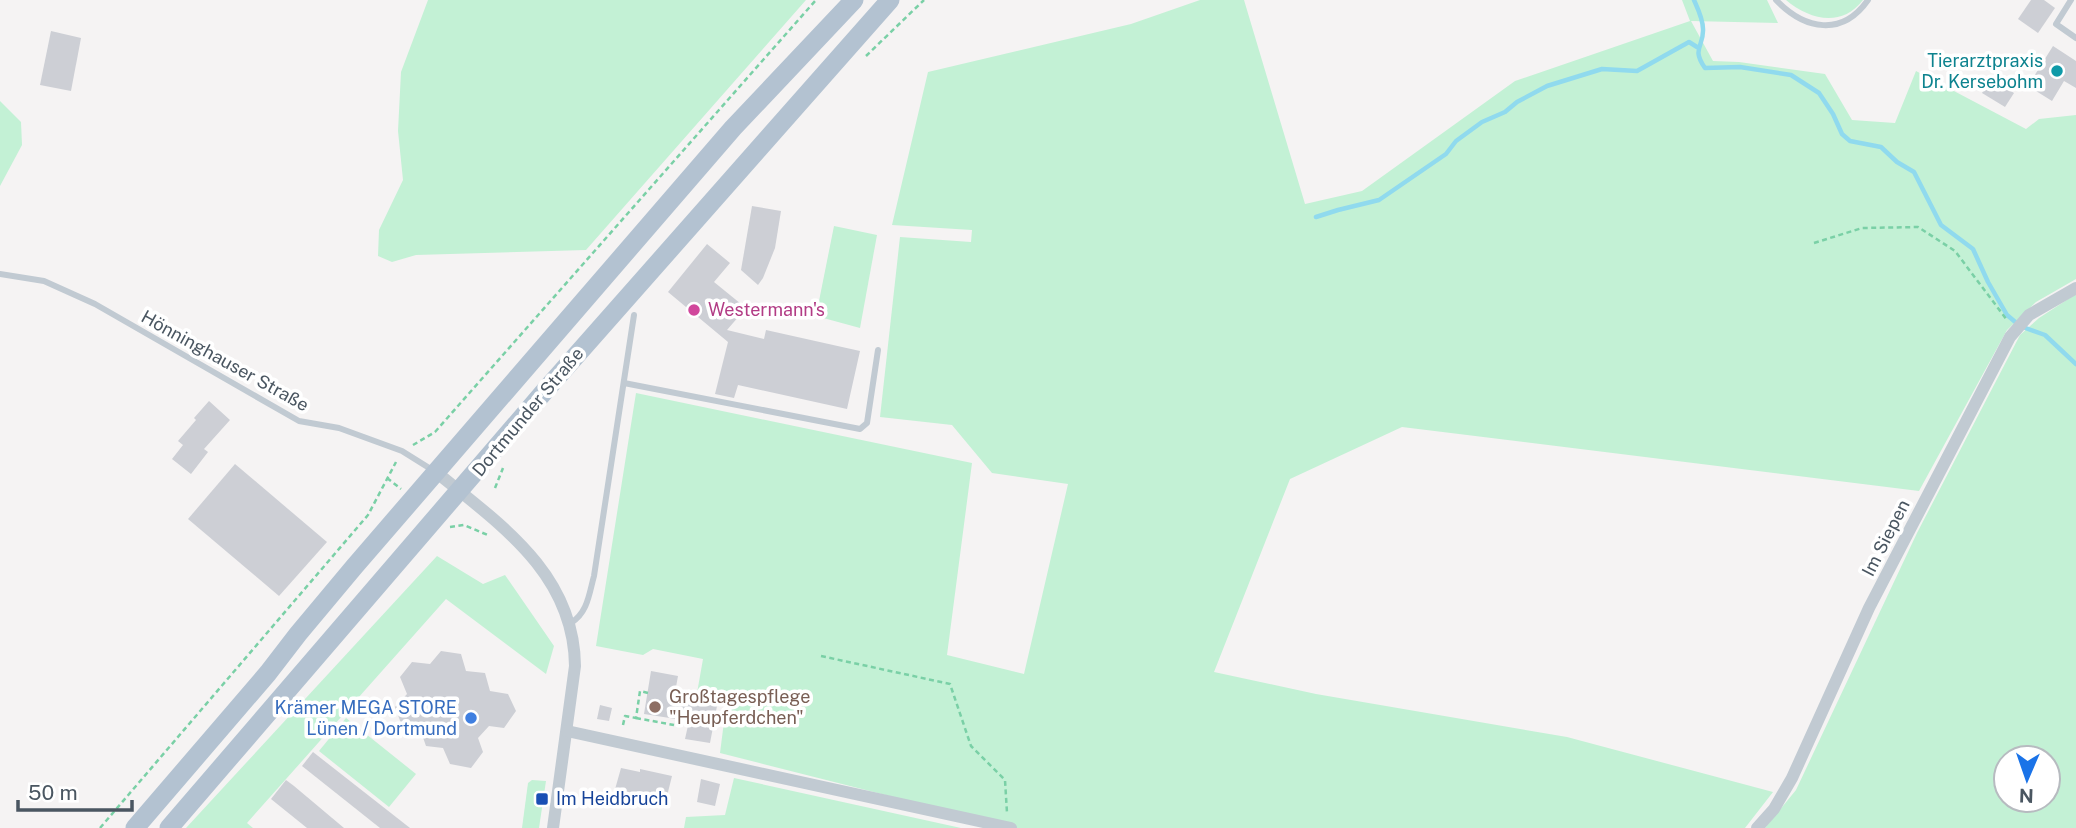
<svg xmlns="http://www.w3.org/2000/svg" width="2076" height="828" font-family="'Public Sans',sans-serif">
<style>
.green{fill:#c3f1d5;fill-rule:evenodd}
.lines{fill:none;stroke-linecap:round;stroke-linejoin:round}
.stream{stroke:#90daee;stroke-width:4.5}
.building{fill:#cdcfd5}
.path{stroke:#7ad0a6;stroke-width:2.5;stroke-dasharray:5 3.5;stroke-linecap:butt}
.service{stroke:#c1cad2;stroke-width:6}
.minor{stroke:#c1cad2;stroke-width:12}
.primary{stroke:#b3c2d1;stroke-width:19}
.culture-dot{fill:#0f9aa8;stroke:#fff;stroke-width:2.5}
.hotel-dot{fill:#d1479c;stroke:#fff;stroke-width:2.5}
.education-dot{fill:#8d6e63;stroke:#fff;stroke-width:2.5}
.shop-dot{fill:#3f7fe0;stroke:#fff;stroke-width:2.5}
.transit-dot{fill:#1a4fb4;stroke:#fff;stroke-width:2.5}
.labels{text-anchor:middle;stroke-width:7;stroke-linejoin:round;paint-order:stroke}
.culture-label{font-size:18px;fill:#0d838f;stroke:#fff;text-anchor:end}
.hotel-label{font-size:18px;fill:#b23c85;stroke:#fff;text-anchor:start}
.street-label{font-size:18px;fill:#4a5661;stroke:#fff}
.education-label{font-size:18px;fill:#785e54;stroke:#fff;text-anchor:start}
.shop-label{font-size:18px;fill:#366cbe;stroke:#fff;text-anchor:end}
.transit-label{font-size:18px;fill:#164399;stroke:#fff;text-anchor:start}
</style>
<rect width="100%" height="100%" fill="#f5f3f3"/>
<g class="green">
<path d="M428,0H806L586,250L416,255L392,262L378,256L379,230L403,180L398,131L401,72Z"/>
<path d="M1200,0H1244L1305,204L1362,191L1515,81L1690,21L1682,0H1767L1778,23L1691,21L1713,61L1739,62L1825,74L1852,120L1895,123L1916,71L2026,129L2039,119L2076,115V279L2036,302L2007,330L1919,491L1402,427L1290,479L1214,672L1316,694L1567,737L1773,792L1745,828H1016L720,753L727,698L697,693L703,659L653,649L643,655L596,646L636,393L972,463L947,655L1024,674L1068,484L992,473L952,425L880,417L900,237L971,242L972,230L892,225L928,72L1131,24Z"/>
<path d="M1786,0H1863C1841,28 1810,20 1786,0Z"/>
<path d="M0,101L21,122L22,145L0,186Z"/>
<path d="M834,226L877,235L860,328L816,316Z"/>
<path d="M2076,294V828H1765L1796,790L1917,533L2020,335L2039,318ZM2006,758H2048V800H2006Z"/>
<path d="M437,556L483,584L505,575L554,646L546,674L446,599L247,823L253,828H186Z"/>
<path d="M346,718L416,774L389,807L319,751Z"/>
<path d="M734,778L961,828H684L686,817L725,815Z"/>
<path d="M532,780L546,781L539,828H522L528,783Z"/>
</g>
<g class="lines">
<g class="stream">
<path d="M1694,0C1698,9 1703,19 1703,29C1704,47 1691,48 1705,68L1740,67L1791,75L1819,93L1833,114L1842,134L1850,141L1881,147L1897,162L1914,172L1941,225L1973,249L1988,282L2007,315L2020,326L2045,335L2076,364"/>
<path d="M1316,217L1338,210L1379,200L1446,154L1456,141L1482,122L1505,112L1517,102L1547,86L1602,69L1637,71L1689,42L1697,47"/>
</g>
</g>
<g class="building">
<path d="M2031,0H2044L2055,8L2038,33L2018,19Z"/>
<path d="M51,31L81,38L71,91L40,85Z"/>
<path d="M2053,46L2076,61V88L2064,81L2052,101L2028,86Z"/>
<path d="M1991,78L2014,93L2005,107L1982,93Z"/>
<path d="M752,206L781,211L775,248L763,278L758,285L741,270Z"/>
<path d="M707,244L730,263L714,282L746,308L727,330L764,339L766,330L860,351L847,409L738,385L734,398L715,394L728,342L668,292Z"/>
<path d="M209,401L230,420L204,449L208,452L191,474L172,459L183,445L178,441L196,420L194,418Z"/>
<path d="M235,464L327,542L279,596L188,519Z"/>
<path d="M441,651L461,654L466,671L485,673L490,691L508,694L516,711L504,728L489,726L478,738L483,752L471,768L450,764L443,748L426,746L420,729L402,726L395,707L407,694L400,677L412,662L430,664Z"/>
<path d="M651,671L678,676L674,698L717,706L710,743L685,739L689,721L644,714Z"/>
<path d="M600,705L612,708L609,721L597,719Z"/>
<path d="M313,752L410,828H380L302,766Z"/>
<path d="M621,768L640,772V769L672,776L667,796L639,791L628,808L612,800Z"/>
<path d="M701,779L720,784L715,806L697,802Z"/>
<path d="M286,780L294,786L344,828H307L271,799Z"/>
</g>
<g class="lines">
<g class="path">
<path d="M866,56L924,0"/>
<path d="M1814,243L1862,228L1918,227L1955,251L2007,320"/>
<path d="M413,445L435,432L816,0"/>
<path d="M387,478L401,489"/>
<path d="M495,488L503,468"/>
<path d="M450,527L464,525L490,536"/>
<path d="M821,656L950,684L971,746L1005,780L1007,813"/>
<path d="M636,718L674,725"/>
<path d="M623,725L625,716L636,718L640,691L648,693"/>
<path d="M100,828L368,515L396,462"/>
</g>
<g class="service">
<path d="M1776,0C1805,30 1842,37 1868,0"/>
<path d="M2071,0L2056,24L2076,38"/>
<path d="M0,274L44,281L95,304L299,421L339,428L402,451L434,471"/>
<path d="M624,383L860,429L867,423L878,350"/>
<path d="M571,623C588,612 589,594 594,576L634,315"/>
</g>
<g class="minor">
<path d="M436,472C501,525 574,574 575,666L553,828"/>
<path d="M567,731L1011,828"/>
<path d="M1757,828L1774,809L1792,778L1869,608L2010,337L2029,315L2076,288"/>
</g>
<g class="primary">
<path d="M135,828L268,673L298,634L354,567L733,128L854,0"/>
<path d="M169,828L543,393L890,0"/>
</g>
</g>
<circle class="culture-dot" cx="2057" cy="71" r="7"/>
<circle class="hotel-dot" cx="694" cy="310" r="7"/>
<circle class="education-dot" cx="655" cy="707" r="7"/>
<circle class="shop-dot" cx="471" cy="718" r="7"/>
<rect class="transit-dot" x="535" y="792" width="14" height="14" rx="3.5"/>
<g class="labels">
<g class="culture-label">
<text x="2043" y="67">Tierarztpraxis<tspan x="2043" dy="21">Dr. Kersebohm</tspan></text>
</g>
<g class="hotel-label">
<text x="708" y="316">Westermann's</text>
</g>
<g class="street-label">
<text transform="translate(225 361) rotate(29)" y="6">Hönninghauser Straße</text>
<text transform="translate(528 412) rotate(-50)" y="6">Dortmunder Straße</text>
<text transform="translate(1886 538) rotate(-63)" y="6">Im Siepen</text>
</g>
<g class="education-label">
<text x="669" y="703">Großtagespflege<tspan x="669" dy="21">"Heupferdchen"</tspan></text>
</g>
<g class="shop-label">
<text x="457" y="714">Krämer MEGA STORE<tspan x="457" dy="21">Lünen / Dortmund</tspan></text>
</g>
<g class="transit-label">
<text x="556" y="805">Im Heidbruch</text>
</g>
</g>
<g transform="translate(2027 779) rotate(182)"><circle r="33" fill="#ffffff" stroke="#b7bbc0" stroke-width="2"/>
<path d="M0-5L12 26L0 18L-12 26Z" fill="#1a73e8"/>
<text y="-10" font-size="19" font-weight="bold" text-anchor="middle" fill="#4a5661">N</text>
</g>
<path d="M18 800v10h114v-10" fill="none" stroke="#4a5661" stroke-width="3.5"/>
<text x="28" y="800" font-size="21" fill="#4a5661" stroke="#ffffff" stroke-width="5" paint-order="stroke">50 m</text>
</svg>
